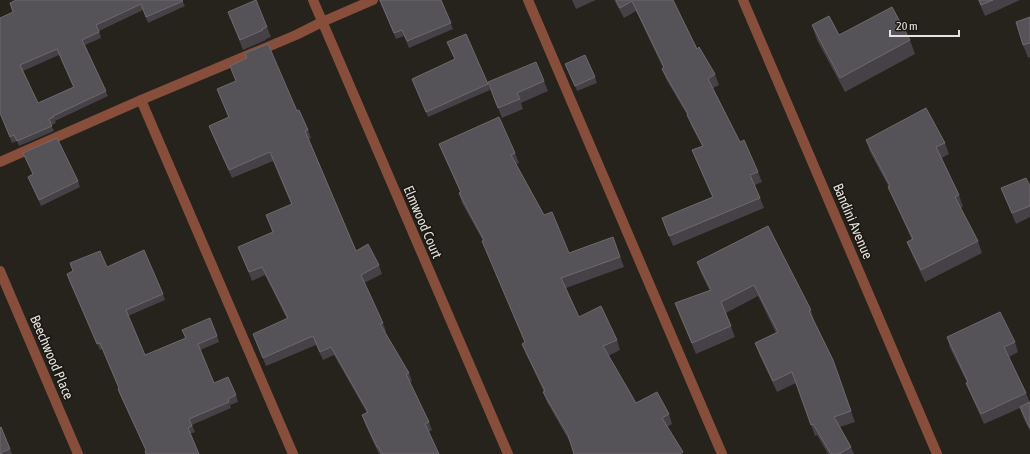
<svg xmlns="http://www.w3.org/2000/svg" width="1030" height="454" font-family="'Asap Condensed',sans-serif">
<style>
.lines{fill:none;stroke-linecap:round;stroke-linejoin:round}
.minor{stroke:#874f3b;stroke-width:10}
.wall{fill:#454147;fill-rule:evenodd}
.building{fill:#565358;stroke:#6d696d;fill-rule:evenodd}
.labels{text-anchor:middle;stroke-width:3.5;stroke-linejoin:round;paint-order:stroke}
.street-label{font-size:14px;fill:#e6e3df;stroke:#1c1913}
</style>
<rect width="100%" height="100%" fill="#26221c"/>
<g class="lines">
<g class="minor">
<path d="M313,0L508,454"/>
<path d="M528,0L722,454"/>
<path d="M743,0L937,454"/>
<path d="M141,100L293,454"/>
<path d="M0,162L141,100L296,35L322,22L373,0"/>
<path d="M0,271L78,454"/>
</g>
</g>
<g class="wall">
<path d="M182,0L185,6L148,23L143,10L99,31L101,38L85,45L108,96L55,121L56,123L51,125L54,131L19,146L17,141L12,143L0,113V18ZM59,55L73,87L38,103L23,71Z"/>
<path d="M379,0H441L453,29L409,48L404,36L396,39Z"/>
<path d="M572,0H596L576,9Z"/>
<path d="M614,0H673L697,49L715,74L719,85L713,88L740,142L758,172L762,182L755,185L764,208L673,246L662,218L712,197L696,160L692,150L702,146L691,125L689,118L666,79L662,69L663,68L636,11L624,18Z"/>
<path d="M978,0H1020L985,16Z"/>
<path d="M228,12L267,27L271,37L266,39V40L243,50Z"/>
<path d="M1030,17V57L1028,58L1023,45Z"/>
<path d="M812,25L839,35L910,40L915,54L845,92L817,40Z"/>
<path d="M447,42L488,84L490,90L428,117L412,79L455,60Z"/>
<path d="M565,64L595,77L597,83L577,91Z"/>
<path d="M230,66L297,111L308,130L311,138L309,139L356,251L379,265L382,274L364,283L383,323L386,331L385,332L409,373L412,381L410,382L429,422L432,430L429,432L439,454H379L365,424L362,415L367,413L334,355L323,360L316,345L266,366L253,334L287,319L265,275L252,281L238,247L273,232L266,215L291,204L273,161L232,178L212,134L209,126L228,117L217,89L236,81Z"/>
<path d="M544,81L548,91L521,103L523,109L502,118L488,82Z"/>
<path d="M866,140L945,143L949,154L942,158L959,195L963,207L960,208L978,241L982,253L925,282L912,254L907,242L912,240L893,198L889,187L870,152Z"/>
<path d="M439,144L515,153L519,163L516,164L544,215L569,253L613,237L624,267L566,288L579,317L617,340L620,350L608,356L636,403L669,414L672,424L667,427L571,444L547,402L543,392H544L526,354L522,344L525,343L486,251L482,241H483L462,203L459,193L460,192L443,154Z"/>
<path d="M23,153L78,181L80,187L41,206L28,177L33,174Z"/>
<path d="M1030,186V217L1016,224L1001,188Z"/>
<path d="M768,226L811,310L814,321L833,360L855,422L840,427L851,447L854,454H828L817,435L815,436L796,383L777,392L759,354L755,343L776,333L758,296L726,313L735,337L696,354L679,314L675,303L710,291L701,273L697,262Z"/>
<path d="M70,263L107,267L163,294L165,300L128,316L145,355L185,338L182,330L217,336L219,342L200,350L214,383L236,395L238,402L230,405L231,408L192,425L195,432L146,451L120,395L118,389H119L102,349L100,350L69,281L67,274L73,271Z"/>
<path d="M947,337L1015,342L1018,352L1009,357L1030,402V431L1023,417L1020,408L984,424L970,393L966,383L967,382L950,348Z"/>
<path d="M0,428L10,449L12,454H0Z"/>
</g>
<g class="building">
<path d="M16,0H182L183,1L146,17L141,4L96,25L99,32L82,40L106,91L53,116L54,117L49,119L52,126L17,141L14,135L10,137L0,113V18L13,12L10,3ZM57,49L74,87L38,103L20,65Z"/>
<path d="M256,0L267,27L262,29L263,30L240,40L228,12Z"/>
<path d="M380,0H441L451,23L407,41L402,30L394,33Z"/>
<path d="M616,0H673L697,49L699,47L715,74L708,79L740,142L744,140L758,172L750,175L760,198L669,236L662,218L713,197L692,150L703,146L687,115L688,114L662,69L664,67L632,1L620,8Z"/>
<path d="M979,0H993L981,5Z"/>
<path d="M892,7L910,40L840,78L812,25L829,16L839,35Z"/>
<path d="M1030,17V43L1023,45L1016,22Z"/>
<path d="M466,34L488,84L426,112L412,79L455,59L447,42Z"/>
<path d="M268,44L297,111L299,110L308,130L305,131L356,251L368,244L379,265L361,275L383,323L380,324L409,373L406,374L429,422L425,424L439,454H382L378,447H377L362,415L368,412L331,347L320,352L313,336L263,358L253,334L288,318L262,267L249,272L238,247L273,232L266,215L292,204L270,152L229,170L209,126L229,117L217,89L236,81L230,66L247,58L245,53Z"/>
<path d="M585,55L595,77L575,86L565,64Z"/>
<path d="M536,62L544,81L517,93L520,99L498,108L488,82Z"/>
<path d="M926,108L945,143L936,147L959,195L955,197L978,241L921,270L907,242L913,239L888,187L890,186L866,140Z"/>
<path d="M499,117L515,153L511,155L544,215L552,212L569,253L613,237L620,257L561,278L579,317L601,306L617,340L603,346L636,403L657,392L669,414L662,418L683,452L680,454H574L568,435L543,392L545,391L522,344L525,342L482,241L484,240L459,193L461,192L439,144Z"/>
<path d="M57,138L78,181L39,200L28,177L33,174L23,153Z"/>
<path d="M1026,178L1030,186V206L1012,213L1001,188Z"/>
<path d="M768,226L811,310L809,311L833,360L851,411L834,417L851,447L839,454H831L813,424L811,425L792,372L773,381L755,343L778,332L754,285L721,302L731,326L692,343L675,303L711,290L697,262Z"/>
<path d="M144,250L163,294L126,310L145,355L186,338L182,330L210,318L217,336L198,344L214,383L228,377L236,395L228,399L229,402L189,419L192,426L188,428L199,454H146L145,451L146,450L118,389L119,388L100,343L97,344L67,274L73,271L70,263L100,251L107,267Z"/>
<path d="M1000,312L1015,342L1004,347L1026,393L981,414L966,383L968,382L947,337Z"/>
<path d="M1030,402V428L1020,407Z"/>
<path d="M1,427L10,449L2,452V454H0V428Z"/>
</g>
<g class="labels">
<g class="street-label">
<text transform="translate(853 221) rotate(67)" y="5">Bandini Avenue</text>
<text transform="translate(423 222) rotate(67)" y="5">Elmwood Court</text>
<text transform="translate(52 357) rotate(67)" y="5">Beechwood Place</text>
</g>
</g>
<path d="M890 30v6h69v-6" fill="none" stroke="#e6e3df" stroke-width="2"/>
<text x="896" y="30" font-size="12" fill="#e6e3df" stroke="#1c1913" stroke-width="3" paint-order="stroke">20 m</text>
</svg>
